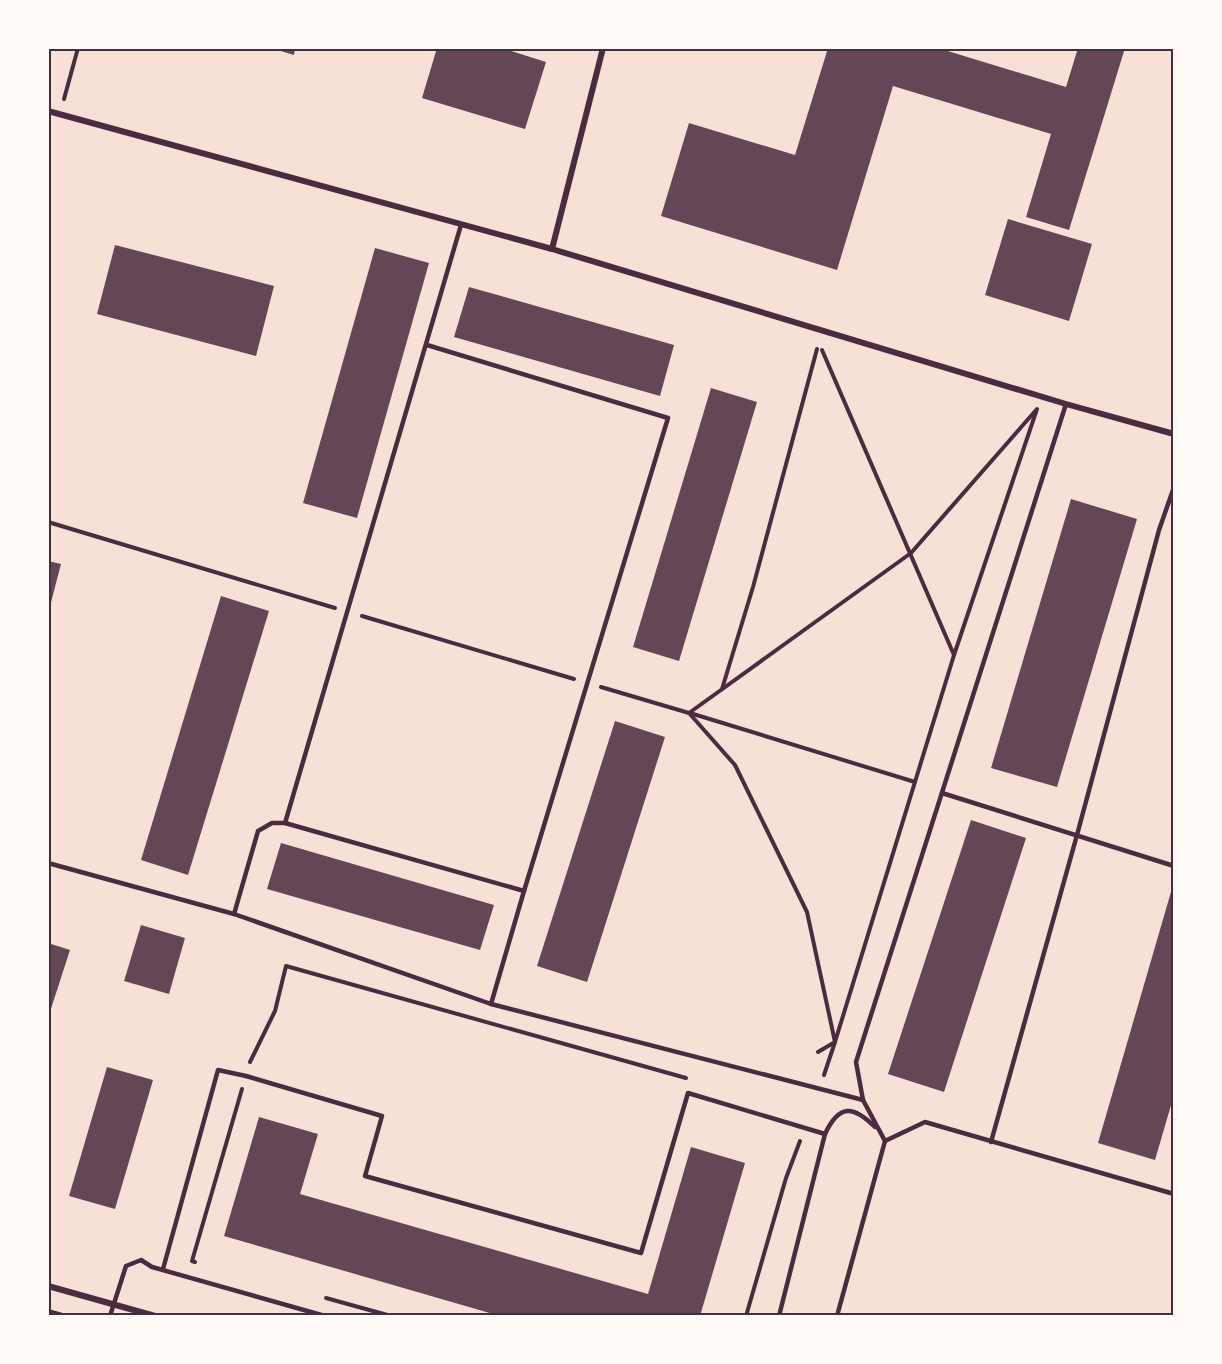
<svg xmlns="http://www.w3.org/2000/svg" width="1222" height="1364" font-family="'Alegreya Sans',sans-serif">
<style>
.building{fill:#644757}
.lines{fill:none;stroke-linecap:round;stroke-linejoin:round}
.path{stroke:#4a2c40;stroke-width:4}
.service{stroke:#4a2c40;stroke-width:4.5}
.minor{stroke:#4a2c40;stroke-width:6}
.neatline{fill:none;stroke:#4a2c40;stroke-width:2}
</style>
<rect width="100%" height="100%" fill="#f7e1d7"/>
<g class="building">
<path d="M271,48H295L294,55Z"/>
<path d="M437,48H502L546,62L525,129L422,98Z"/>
<path d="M828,48H938L1066,87L1078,48H1125L1069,230L1026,217L1051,134L893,86L837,270L661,216L689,123L795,155Z"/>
<path d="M1008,219L1092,244L1069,321L985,295Z"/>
<path d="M115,245L274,286L256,356L97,314Z"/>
<path d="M375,248L429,263L357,518L303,503Z"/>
<path d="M469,287L674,345L660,396L454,337Z"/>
<path d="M711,388L757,402L679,661L633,647Z"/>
<path d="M1071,499L1137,519L1057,787L991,768Z"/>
<path d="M48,561L61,564L49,610H48Z"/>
<path d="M221,596L269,611L188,875L141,860Z"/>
<path d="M615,721L665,737L587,982L537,966Z"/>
<path d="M971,820L1026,838L944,1092L888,1074Z"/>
<path d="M281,843L494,905L480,950L267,889Z"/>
<path d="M1173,885L1174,1095L1155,1160L1098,1143Z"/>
<path d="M141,925L185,938L169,994L124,981Z"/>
<path d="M48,943L70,950L48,1018Z"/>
<path d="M107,1067L153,1080L115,1209L69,1196Z"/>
<path d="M259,1117L318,1134L300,1194L648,1294L691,1147L745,1163L700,1316H500L224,1236Z"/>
</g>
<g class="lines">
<g class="path">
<path d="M64,99L78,48"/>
<path d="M822,350L954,655"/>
<path d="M48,522L335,608"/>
<path d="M362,616L574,679"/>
<path d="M601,687L689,713L911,553L1037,409L954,655L835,1042L824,1075"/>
<path d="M722,689L753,587L817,349"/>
<path d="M689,713L735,765L807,912L835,1042L818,1052"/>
<path d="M690,713L915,782"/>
<path d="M250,1062L275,1011L286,966L686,1078"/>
<path d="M195,1262L192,1261L242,1089"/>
<path d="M326,1298L391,1316"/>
<path d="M48,1311L66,1316"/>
<path d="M746,1316L786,1178L800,1141"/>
</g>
<g class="service">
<path d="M427,345L668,418L524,891L285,823L461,225"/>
<path d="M942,793L1174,866"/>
<path d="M48,863L234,914L491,1004L863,1100"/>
<path d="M234,914L258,831L272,823H285"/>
<path d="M491,1004L524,891"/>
<path d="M825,1134C839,1104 853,1105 875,1127"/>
<path d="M885,1141L925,1122L1174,1194"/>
<path d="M991,1142L1077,835L1159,530L1174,487"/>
<path d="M163,1269L218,1070L246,1076L382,1116L365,1176L641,1253L688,1093L825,1134L779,1316"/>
<path d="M110,1316L126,1266L141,1260L152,1267L325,1316"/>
<path d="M837,1316L885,1141L863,1100L856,1062L1066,404"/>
</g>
<g class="minor">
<path d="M48,111L552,249L1066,404L1174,434"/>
<path d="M552,249L603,48"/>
<path d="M48,1286L155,1316"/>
</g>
</g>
<rect width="1222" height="1364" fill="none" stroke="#fffaf5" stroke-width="99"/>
<rect x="50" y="50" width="1122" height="1264" class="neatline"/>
</svg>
